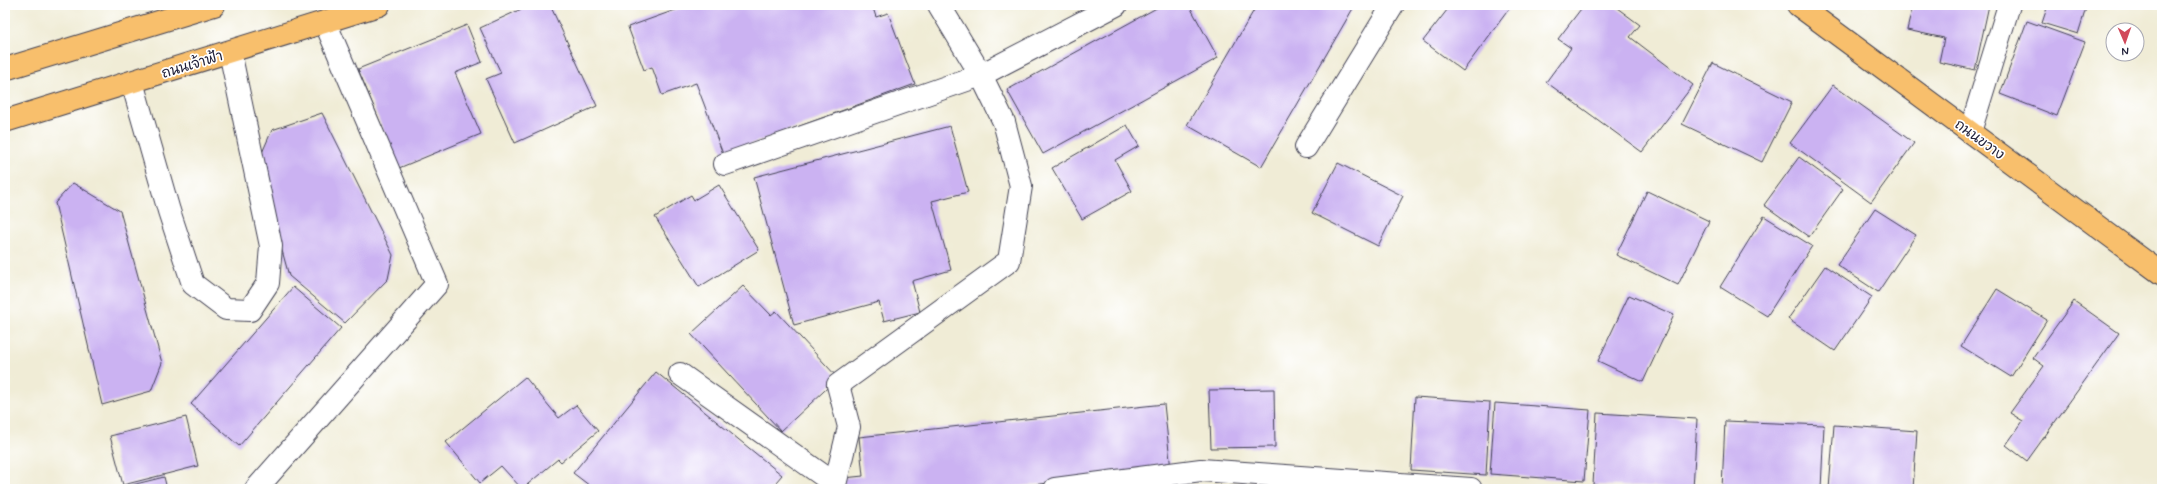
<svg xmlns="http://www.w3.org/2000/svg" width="2167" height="494" font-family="Mynerve,'Playpen Sans Thai',sans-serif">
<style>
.building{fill:#cbb2f2}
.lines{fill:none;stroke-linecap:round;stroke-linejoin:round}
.minor-casing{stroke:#414052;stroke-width:24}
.major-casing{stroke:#414052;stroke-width:24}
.minor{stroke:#fff;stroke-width:22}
.major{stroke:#f8bf6c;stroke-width:22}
.labels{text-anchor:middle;stroke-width:3.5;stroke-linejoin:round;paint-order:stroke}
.street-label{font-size:14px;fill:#22223b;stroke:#fff}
</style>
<rect width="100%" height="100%" fill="#fff"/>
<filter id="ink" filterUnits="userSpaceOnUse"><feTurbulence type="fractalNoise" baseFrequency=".025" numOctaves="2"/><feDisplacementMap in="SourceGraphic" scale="8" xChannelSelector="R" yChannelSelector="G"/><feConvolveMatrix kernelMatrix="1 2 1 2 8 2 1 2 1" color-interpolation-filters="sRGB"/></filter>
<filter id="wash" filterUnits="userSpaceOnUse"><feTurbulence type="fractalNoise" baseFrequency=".012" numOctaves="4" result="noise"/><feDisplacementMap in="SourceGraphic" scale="16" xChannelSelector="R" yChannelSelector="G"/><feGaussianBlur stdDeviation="0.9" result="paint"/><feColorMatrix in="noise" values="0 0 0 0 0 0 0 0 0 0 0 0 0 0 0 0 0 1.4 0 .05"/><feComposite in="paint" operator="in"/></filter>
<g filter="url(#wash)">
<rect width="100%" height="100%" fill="#f0ecd6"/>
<g id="blocks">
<g class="building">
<path d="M530,5H550L597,106L515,143L486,79L501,73L480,28Z"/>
<path d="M689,5H872L876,17L888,13L915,84L723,154L696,83L662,95L652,67L644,70L628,27Z"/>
<path d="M1162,5H1189L1218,58L1043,154L1007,90Z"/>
<path d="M1257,5H1355L1261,167L1187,125Z"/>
<path d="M1451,5H1512L1463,71L1423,41Z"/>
<path d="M1584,5H1613L1640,25L1630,37L1693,85L1642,152L1546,82L1571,48L1558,39Z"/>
<path d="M1913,5H1989L1975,70L1939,62L1944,38L1907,30Z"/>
<path d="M2048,5H2087L2078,34L2042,23Z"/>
<path d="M2027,21L2085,42L2057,116L2000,94Z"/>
<path d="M467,25L482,62L455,73L481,134L399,168L358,69Z"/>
<path d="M1713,63L1792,102L1762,162L1682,124Z"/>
<path d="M1833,85L1914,143L1871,202L1790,143Z"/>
<path d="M322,113L393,255L388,279L345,323L289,276L258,162L272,130Z"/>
<path d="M1127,125L1139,146L1115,160L1132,191L1082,219L1052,168Z"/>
<path d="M950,126L968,192L932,201L951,270L912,281L920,312L884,321L879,302L794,325L754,177Z"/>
<path d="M1799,157L1843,189L1809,237L1764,205Z"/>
<path d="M1338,163L1403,196L1378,246L1312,213Z"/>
<path d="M73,183L120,211L162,363L151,391L102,405L55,203Z"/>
<path d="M719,185L759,250L699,287L655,217L691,195L694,200Z"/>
<path d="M1647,191L1709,221L1678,285L1616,255Z"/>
<path d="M1875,209L1916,235L1878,292L1837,265Z"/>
<path d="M1764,216L1812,246L1767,316L1720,287Z"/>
<path d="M1825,266L1872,297L1835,351L1788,319Z"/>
<path d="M743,286L771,315L776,311L838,378L781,431L691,334Z"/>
<path d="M293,287L341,328L239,446L191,404Z"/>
<path d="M1997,289L2047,320L2011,377L1961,346Z"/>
<path d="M1629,295L1674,315L1643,382L1598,361Z"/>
<path d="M2074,301L2119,333L2027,461L2006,445L2023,421L2010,413L2044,366L2033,358Z"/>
<path d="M656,372L782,475L770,489H594L573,473Z"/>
<path d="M525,377L559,418L576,405L598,431L561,462L558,459L522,489L501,466L480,483L446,442Z"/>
<path d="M1274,389L1275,447L1211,448L1209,390Z"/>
<path d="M1415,397L1490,402L1486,475L1411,470Z"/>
<path d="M1495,403L1590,410L1584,481L1490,474Z"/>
<path d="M1164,404L1171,470L993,489H846L844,478L863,476L859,437Z"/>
<path d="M1597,413L1697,419L1693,489L1593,485Z"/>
<path d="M186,417L198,466L123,485L110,436Z"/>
<path d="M1725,421L1824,425L1821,489H1722Z"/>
<path d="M1834,425L1917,431L1913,489H1829Z"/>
<path d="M164,477L167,489H124V487Z"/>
</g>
</g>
</g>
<g filter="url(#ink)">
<use href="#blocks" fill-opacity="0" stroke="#414052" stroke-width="1"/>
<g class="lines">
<g class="minor-casing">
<g id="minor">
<path d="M132,82L169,211L193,284L226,309L250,310L268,283L271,246L230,52"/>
<path d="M1970,132L2009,5"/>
<path d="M1306,147L1393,5"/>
<path d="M725,164L981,75L1116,5"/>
<path d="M680,374L835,484"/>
<path d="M256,489L437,284L325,22"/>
<path d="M834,489L849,427L838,385L1009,261L1021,186L1004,122L981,75L939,5"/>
<path d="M1055,489L1201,470L1471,489"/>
</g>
</g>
<g class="major-casing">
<g id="major">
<path d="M1798,5L2162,274"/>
<path d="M5,69L214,5"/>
<path d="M5,121L379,5"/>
</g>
</g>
<use href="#minor" class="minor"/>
<use href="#major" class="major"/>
</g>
</g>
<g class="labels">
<g class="street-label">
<text transform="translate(192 64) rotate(-17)" y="5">ถนนเจ้าฟ้า</text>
<text transform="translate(1980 139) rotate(36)" y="5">ถนนขวาง</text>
</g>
</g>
<rect width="2167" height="494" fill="none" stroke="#fff" stroke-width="20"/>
<g transform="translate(2125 42) rotate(178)"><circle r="19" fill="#ffffff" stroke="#a7a7b1"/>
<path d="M0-3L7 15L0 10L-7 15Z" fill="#d1495b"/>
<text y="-6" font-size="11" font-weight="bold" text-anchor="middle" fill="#22223b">N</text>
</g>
</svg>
